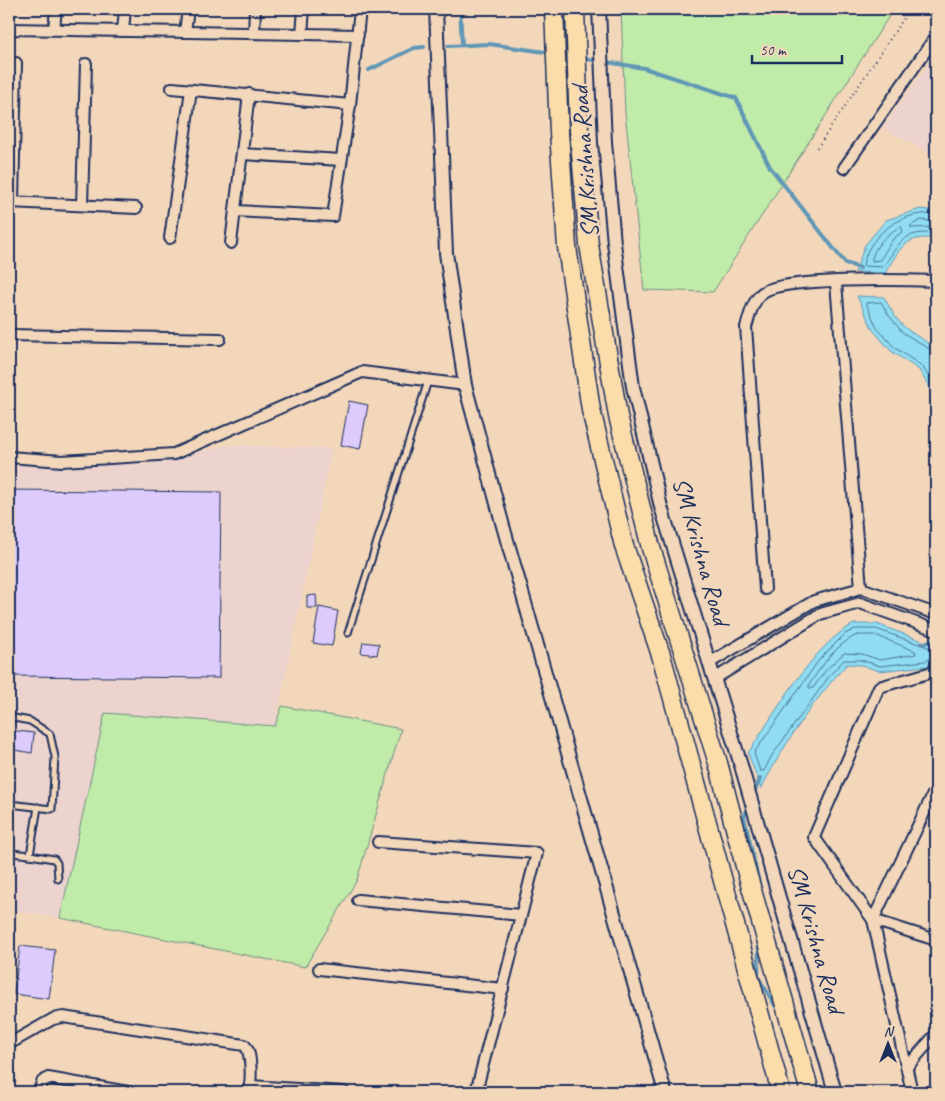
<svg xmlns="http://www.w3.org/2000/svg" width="945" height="1101" font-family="Caveat,sans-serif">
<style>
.built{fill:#ecd3ce}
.green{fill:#c0eba8;stroke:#6e8d83}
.water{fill:#90dcf0;stroke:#6197b6}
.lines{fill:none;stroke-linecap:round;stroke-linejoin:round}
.shore{stroke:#4a7498;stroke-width:1}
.stream{stroke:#6197b6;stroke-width:4}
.building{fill:#dccbfc;stroke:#1b2f5e}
.service-casing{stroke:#1b2f5e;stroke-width:9}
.minor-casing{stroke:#1b2f5e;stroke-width:14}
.tertiary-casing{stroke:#1b2f5e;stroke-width:16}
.trunk-casing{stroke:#1b2f5e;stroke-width:21}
.path{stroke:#1b2f5e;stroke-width:2;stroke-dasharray:1 4;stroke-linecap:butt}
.service{stroke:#f3d7ba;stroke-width:5}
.minor{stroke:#f3d7ba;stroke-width:10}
.tertiary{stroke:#f3d7ba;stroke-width:12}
.trunk{stroke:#fbddab;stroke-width:18}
.labels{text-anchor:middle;stroke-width:5;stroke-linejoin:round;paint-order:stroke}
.street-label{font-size:25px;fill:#1b2f5e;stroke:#f3d7ba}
</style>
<rect width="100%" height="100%" fill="#f3d7ba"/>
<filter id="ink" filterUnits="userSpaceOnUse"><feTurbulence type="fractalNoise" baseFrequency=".02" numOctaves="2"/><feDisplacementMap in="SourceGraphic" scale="10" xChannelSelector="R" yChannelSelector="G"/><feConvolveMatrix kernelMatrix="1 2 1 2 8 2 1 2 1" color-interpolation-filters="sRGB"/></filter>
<g filter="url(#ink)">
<g class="built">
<path d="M936,53V156L883,128Z"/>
<path d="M228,445L332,448L275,726L105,714L60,918L9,910V463L149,464Z"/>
</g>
<g class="green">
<path d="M621,9L893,10L713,292L644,290L625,112Z"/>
<path d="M282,706L401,729L357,880L305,967L60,918L105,713L275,726Z"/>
</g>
<g class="water">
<path d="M920,209L936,211V239C905,234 900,249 885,273L855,272L865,245L886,220Z"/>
<path d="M857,296L884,297C890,308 897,322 907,329C917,337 928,341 936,350V427L932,392L919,370L891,351L873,330Z"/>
<path d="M854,624H877L936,646V659L927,666L879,671L861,665L847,664C814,699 783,746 761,789L748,753C774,715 814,643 854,624Z"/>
</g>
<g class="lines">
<g class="shore">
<path d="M936,216C931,215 925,213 921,214C894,217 867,239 863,266L883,267C899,244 903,229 936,234"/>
<path d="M936,222L921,220L910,226L912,228L936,227"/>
<path d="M901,227L903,231L893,239L880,260L872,261C872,248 889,231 901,227Z"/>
<path d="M936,353L902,332L888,314L881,302L866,303L877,328L894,347L923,367L936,390"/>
<path d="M857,635H875L915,651L916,654L880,660L862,654L844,653L826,670L813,688H809V685C821,667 836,644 857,635Z"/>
<path d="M936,650L876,629H855L845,634L819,660L754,753L760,771H764L771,757L830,675L844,660H861L880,666L925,661L936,655"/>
</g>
<g class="stream">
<path d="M460,9L462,45"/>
<path d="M448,46L489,44L552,53"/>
<path d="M581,58L644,68L736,98L770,167L845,263L860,268"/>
<path d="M369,70L414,48L424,47"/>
<path d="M922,644L936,639"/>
<path d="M753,795L760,779"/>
<path d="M749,806L744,817L761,892"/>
<path d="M759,941L758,977L778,1010"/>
<path d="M814,1078L820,1092"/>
</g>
</g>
<g class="building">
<path d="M349,401L368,405L360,449L341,445Z"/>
<path d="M9,490L221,492L219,678L9,676Z"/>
<path d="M316,595L317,608H307V596Z"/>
<path d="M319,607L338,611L332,646L313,643Z"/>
<path d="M363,642L379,644L377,655L361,653Z"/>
<path d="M9,730L34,733L32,753L9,749Z"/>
<path d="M20,946L55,950L49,999L14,994Z"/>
</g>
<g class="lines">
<g class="service-casing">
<g id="service">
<path d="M348,633L428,381"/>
<path d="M9,717L30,721L50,734L55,757L52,809L9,804"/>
<path d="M38,807L30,855L54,859L57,863L58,879"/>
<path d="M9,855L12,853L30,855"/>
</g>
</g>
<g class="minor-casing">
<g id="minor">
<path d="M9,29L358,35"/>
<path d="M54,29L56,9"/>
<path d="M123,31L125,9"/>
<path d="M185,32L188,9"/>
<path d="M254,33L255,9"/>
<path d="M302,34L304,9"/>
<path d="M172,88L350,105"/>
<path d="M242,154L341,160"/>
<path d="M844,168L936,36"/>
<path d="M9,202L136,208"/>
<path d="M13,202L16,63"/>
<path d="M82,205L86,64"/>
<path d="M235,211L333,216L350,105L360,9"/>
<path d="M170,238L191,90"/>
<path d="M231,243L249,94"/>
<path d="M836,283L861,588"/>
<path d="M9,335L220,339"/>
<path d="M9,457L62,461L174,454L362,372L465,385"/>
<path d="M765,589L746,327C750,315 752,302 762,293C781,277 907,280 936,281"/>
<path d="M709,663L814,601L861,588L936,614"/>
<path d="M714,679L820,614L860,603L936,630"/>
<path d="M378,842L537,853L476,1092"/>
<path d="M358,900L521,915"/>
<path d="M873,920L936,788"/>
<path d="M873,920L936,940"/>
<path d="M319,969L503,989"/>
<path d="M9,1044L53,1019L63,1017L244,1045C252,1049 252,1083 248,1092"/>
<path d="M908,1066L936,1034"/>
<path d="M251,1086L344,1092"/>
<path d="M39,1092L42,1082L48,1078L128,1092"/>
<path d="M912,1092L873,920L814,837L879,687L936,671"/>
</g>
</g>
<g class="tertiary-casing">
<g id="tertiary">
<path d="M436,9L446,253L465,385L503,526L665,1092"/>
<path d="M599,9L605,142L614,243L633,387L661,507L740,762L835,1092"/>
</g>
</g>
<g class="trunk-casing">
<g id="trunk">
<path d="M554,9L559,132L567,247L591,410L624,546L661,655L781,1092"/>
<path d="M575,9L579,130L589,245L618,416L651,548L718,763L745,866L810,1092"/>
</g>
</g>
<path class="path" d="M817,148L910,9"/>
<use href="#service" class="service"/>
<use href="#minor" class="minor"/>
<use href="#tertiary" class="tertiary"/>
<use href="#trunk" class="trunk"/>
</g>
</g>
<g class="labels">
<g class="street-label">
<text transform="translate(584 162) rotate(-94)" y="9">SM Krishna Road</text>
<text transform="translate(702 551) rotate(74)" y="9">SM Krishna Road</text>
<text transform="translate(817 939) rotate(74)" y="9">SM Krishna Road</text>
</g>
</g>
<rect width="945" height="1101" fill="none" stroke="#f3d7ba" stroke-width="30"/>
<rect x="15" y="15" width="915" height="1071" fill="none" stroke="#1b2f5e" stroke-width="2" filter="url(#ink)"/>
<g transform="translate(888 1044)" stroke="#f3d7ba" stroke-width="4" paint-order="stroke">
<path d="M0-4L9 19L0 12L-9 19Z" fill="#1b2f5e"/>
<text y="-8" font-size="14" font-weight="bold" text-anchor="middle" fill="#1b2f5e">N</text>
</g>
<path d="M752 55v8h90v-8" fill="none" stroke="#1b2f5e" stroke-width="2.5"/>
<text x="760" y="55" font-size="15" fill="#1b2f5e" stroke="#f3d7ba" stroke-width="4" paint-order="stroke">50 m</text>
</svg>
